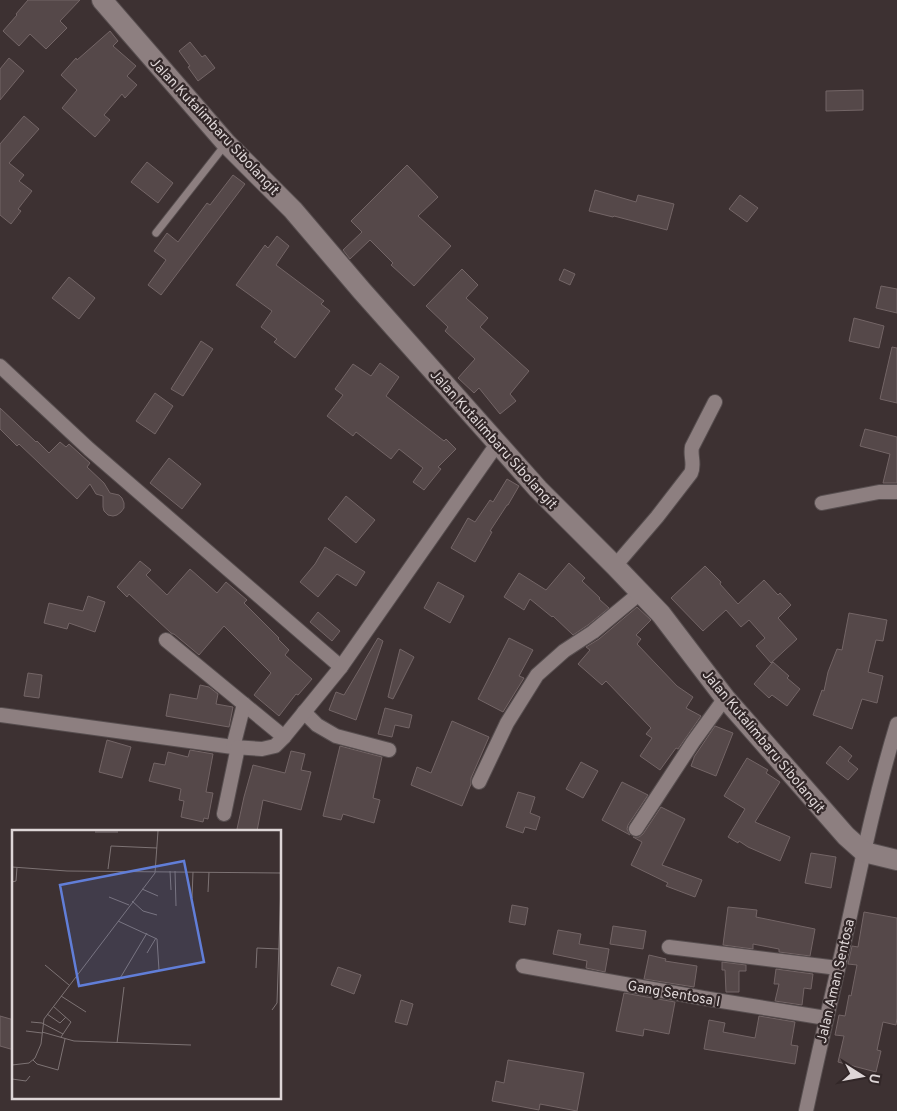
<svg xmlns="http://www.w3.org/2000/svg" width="897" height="1111" font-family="Overpass,sans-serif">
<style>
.building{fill:#554849;stroke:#736566}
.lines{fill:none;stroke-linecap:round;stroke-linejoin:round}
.lane-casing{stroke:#574e4f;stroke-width:9}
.street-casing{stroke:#574e4f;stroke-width:16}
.secondary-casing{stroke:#574e4f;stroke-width:22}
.lane{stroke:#8d7f80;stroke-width:7}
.street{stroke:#8d7f80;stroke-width:14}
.secondary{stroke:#8d7f80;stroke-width:20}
.labels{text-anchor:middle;stroke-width:4.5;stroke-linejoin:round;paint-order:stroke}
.street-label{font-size:14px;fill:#ded6d7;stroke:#322728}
.inset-road{fill:none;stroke:#7d7374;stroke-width:1}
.view{fill:#617ed8;fill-opacity:0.15;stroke:#617ed8;stroke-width:2.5}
.inset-edge{fill:none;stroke:#ded6d7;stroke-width:2.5}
</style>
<rect width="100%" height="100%" fill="#3d3132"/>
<g class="building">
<path d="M28,0H80L60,21L67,28L46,49L30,34L19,46L3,31L17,15L16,14Z"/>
<path d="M110,31L118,41L113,46L136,66L127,76L137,85L125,98L122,94L104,115L110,120L95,137L62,108L77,90L61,75L76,58L77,60Z"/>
<path d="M190,42L202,57L205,55L215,68L198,81L188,67L190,66L179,51Z"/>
<path d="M9,58L24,71L0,100V69Z"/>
<path d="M863,90V110L826,111V91Z"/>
<path d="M24,116L39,129L9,163L24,175L19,181L32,191L18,209L21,211L11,224L0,215V144Z"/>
<path d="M147,162L173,183L158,203L131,182Z"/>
<path d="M407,165L438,197L418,216L451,246L414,286L391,265L393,263L370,240L350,259L343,250L362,232L351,221Z"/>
<path d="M233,175L245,184L161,295L148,285L166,260L154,251L167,233L178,242L207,203L210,205Z"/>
<path d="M595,190L636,202L638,195L674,204L667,230L614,216L613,217L589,211Z"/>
<path d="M740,195L758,208L747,222L729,209Z"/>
<path d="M277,236L289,246L276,265L324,301L321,304L330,311L295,358L274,342L277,339L261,327L272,311L236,285L265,245L268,248Z"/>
<path d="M462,269L478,285L466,298L488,318L480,327L529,371L510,394L516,401L500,414L479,388L474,393L458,378L475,359L445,331L448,327L426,306Z"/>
<path d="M564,269L575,274L570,285L559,280Z"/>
<path d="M69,277L95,298L79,319L52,298Z"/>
<path d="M881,286L897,289V313L876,308Z"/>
<path d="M854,318L884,326L879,348L849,341Z"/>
<path d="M201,341L213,349L183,396L171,389Z"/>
<path d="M892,347L897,348V403L880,399Z"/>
<path d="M380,363L399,377L386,396L444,441L446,439L456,449L438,467L441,469L424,490L413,482L423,468L399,449L391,459L356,432L353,436L327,416L343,395L335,389L353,364L371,376Z"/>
<path d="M155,393L173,406L155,434L136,421Z"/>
<path d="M0,408L36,442L37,441L49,453L60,442L66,447L69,444L90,463L87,467L104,483L110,493L119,495L122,498L124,503V508L121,512L117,515L113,516L108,515L104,511L103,507V496L96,494L90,484L77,499L19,444L17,446L0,429Z"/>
<path d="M865,429L897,437V483H883L890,454L860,446Z"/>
<path d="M169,458L201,484L182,509L150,483Z"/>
<path d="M507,479L519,486L508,505H507L490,531L492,532L475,562L451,548L468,518L475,522L490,500L493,502Z"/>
<path d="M346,496L375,520L356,543L328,519Z"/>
<path d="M325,547L365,572L356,586L337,574L318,597L300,582L315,564Z"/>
<path d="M140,561L151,570L146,575L167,595L190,569L217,593L226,582L247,600L244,603L279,638L278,639L289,650L285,655L312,679L298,695L296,694L279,716L254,695L271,673L224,626L199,655L174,634H173L171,633L129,594L127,597L117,587Z"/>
<path d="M569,563L585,578L582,581L600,598L599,599L609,608L588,625L573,635L553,616L552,617L530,599L524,610L504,597L519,573L546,590Z"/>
<path d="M705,566L721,582L720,584L738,604L764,580L778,595L780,593L791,605L778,618L797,639L771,663L756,646L765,638L749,620L741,627L726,610L703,631L671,598Z"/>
<path d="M438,582L464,596L450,623L424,608Z"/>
<path d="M88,596L105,602L95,632L69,623L67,629L44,623L49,603L83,611Z"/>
<path d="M637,607L651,620L636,635L641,639L637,644L677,686L693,697L686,708L701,716L678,749L676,748L660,770L640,756L652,738L646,734L651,728L606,681L602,685L578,664L590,650L586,647L599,639Z"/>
<path d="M318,612L340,631L332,641L310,622Z"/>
<path d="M849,613L887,620L883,641L876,640L868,672L883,676L877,703L862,699L852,729L813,715L822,690L824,691L828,672L837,649L842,650Z"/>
<path d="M378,638L383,641L356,720L329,710L336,692L344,695Z"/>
<path d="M509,638L533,650L519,676L524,678L503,712L478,699Z"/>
<path d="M400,649L414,657L393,699L388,697Z"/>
<path d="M773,662L789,676L787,678L800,689L787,706L772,695L769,698L754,684Z"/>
<path d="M28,673L42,675L39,698L24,696Z"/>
<path d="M200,685L209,687L218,694L216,704L233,707L229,727L166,716L170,694L197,699Z"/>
<path d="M385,708L412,715L409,728L395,725L392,737L378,734Z"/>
<path d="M452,721L489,737L471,778V784L462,806L411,785L417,767L431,773Z"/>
<path d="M715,726L733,733L716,776L691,766L694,758V757Z"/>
<path d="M107,740L131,747L122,778L99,772Z"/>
<path d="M340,746L382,757L373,798L380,800L374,823L343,814L341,820L323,816Z"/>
<path d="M840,746L852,756L848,761L858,769L848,780L826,763Z"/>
<path d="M190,750L213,754L206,792L213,793L208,819L204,818L203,822L181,817L184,801L179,800L181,789L149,781L154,763L165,765L168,752L188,757Z"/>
<path d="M291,751L305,754L301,770L311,772L301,810L263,800L257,831H245L237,829L244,797L253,765L285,773Z"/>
<path d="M747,758L768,770L766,773L780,782L755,822L790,837L780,861L748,847L739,841L738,843L728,837L745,809L724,796Z"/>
<path d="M581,762L598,771L583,798L566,789Z"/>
<path d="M622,782L648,795L628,825L627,829L630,835L602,820Z"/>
<path d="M518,792L535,797L530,813L540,817L536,830L525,827L523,833L506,827Z"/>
<path d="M661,807L685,819L662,865L702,880L695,897L666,886L668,883L631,865L642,842L633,837H639L643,834Z"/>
<path d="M811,853L836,857L831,888L805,883Z"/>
<path d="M512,905L528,908L525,925L509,922Z"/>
<path d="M728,907L757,910L756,917L815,929L810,956L779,952V949L753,944V949L723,945Z"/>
<path d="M864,912L897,918V1018L896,1025L883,1022L877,1050L881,1051L876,1072L838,1062L844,1036L835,1035L839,1015L845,1016L849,995L851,996L857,965L848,964L852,946L858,947Z"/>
<path d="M613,926L646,931L643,949L610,944Z"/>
<path d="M558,930L581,934L579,944L609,949L605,972L586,968L587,961L553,954Z"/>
<path d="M649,955L666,959L665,961L697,966L694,987L644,979Z"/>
<path d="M722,962L746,965V971H739V992H726L725,970H722Z"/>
<path d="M338,967L361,975L354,994L331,985Z"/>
<path d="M776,969L813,974L811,989L804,988L802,1005L775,1001L779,984H774Z"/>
<path d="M624,993L675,1002L669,1034L644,1029L643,1036L616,1031Z"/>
<path d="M401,1000L413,1004L407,1025L395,1022Z"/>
<path d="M0,1016L14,1020V1050L0,1046Z"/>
<path d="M759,1016L795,1022L791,1045L798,1046L795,1064L704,1049L709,1020L725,1023L723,1032L755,1038Z"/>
<path d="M508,1060L584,1073L577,1111L540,1104L539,1110L492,1101L496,1081L504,1083Z"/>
</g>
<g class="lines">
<g class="lane-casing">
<path id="lane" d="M156,233L225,145"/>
</g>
<g class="street-casing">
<g id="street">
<path d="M0,366L89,449L341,667"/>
<path d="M822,503L879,492H897"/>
<path d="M615,566L657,517L691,473C695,464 690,456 692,447L715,402"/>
<path d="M166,640L284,737"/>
<path d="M304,712L317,725L336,736L389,750"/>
<path d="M1,715L233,747L262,749L275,746L284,737L341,667L497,444"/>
<path d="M233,747L244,704"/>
<path d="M479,782L507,723L537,675L564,651L593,632L640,593"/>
<path d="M224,814L238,747"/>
<path d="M636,829L693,742L725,698"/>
<path d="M669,947L838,968"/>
<path d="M523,966L703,998L826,1018"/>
<path d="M806,1111C818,1055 831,999 844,943C860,870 875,796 897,724"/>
</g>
</g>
<g class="secondary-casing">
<path id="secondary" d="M102,0L226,143L293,210L362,291L538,489L615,566L661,614L725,698L846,836L864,852L897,860"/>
</g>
<use href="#lane" class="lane"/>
<use href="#street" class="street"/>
<use href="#secondary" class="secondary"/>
</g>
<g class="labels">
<g class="street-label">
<text transform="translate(215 126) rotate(47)" y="5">Jalan Kutalimbaru Sibolangit</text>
<text transform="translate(494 439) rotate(48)" y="5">Jalan Kutalimbaru Sibolangit</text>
<text transform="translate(764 741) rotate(50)" y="5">Jalan Kutalimbaru Sibolangit</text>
<text transform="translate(835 981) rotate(-77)" y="5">Jalan Aman Sentosa</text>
<text transform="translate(674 993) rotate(10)" y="5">Gang Sentosa I</text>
</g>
</g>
<g transform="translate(12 830)">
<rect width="269" height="269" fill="#3d3132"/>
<path class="inset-road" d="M83,2H106M0,37L55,41L269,43M96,39L99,16L145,18M158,41L159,60M163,41L164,76M0,52L4,51L5,37M130,59L146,66M196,62L197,42M97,67L117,75M180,68L181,42M120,71L131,81L145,85M106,91L145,109L147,140M135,123L144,108M33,135L57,155M244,138L245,118L267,119M107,150L135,103M49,166L74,182M41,176L59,192L49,207M260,180L265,173L269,54M35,184L48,193L54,187M19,192L30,193L51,204M14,201L30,203M30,202L62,211L179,215M105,213L112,157M21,230L25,234L46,240L53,209M0,235L17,233L23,228L29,214L32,189L143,43L146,1M0,249L14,251L18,246"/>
<path class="view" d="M172,31L192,132L67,156L48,55Z"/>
<rect width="269" height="269" class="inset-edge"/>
</g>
<g transform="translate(862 1076) rotate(101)" stroke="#322728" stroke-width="4" paint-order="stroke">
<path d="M0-4L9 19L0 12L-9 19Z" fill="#ded6d7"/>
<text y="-8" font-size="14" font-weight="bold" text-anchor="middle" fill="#ded6d7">U</text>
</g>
</svg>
